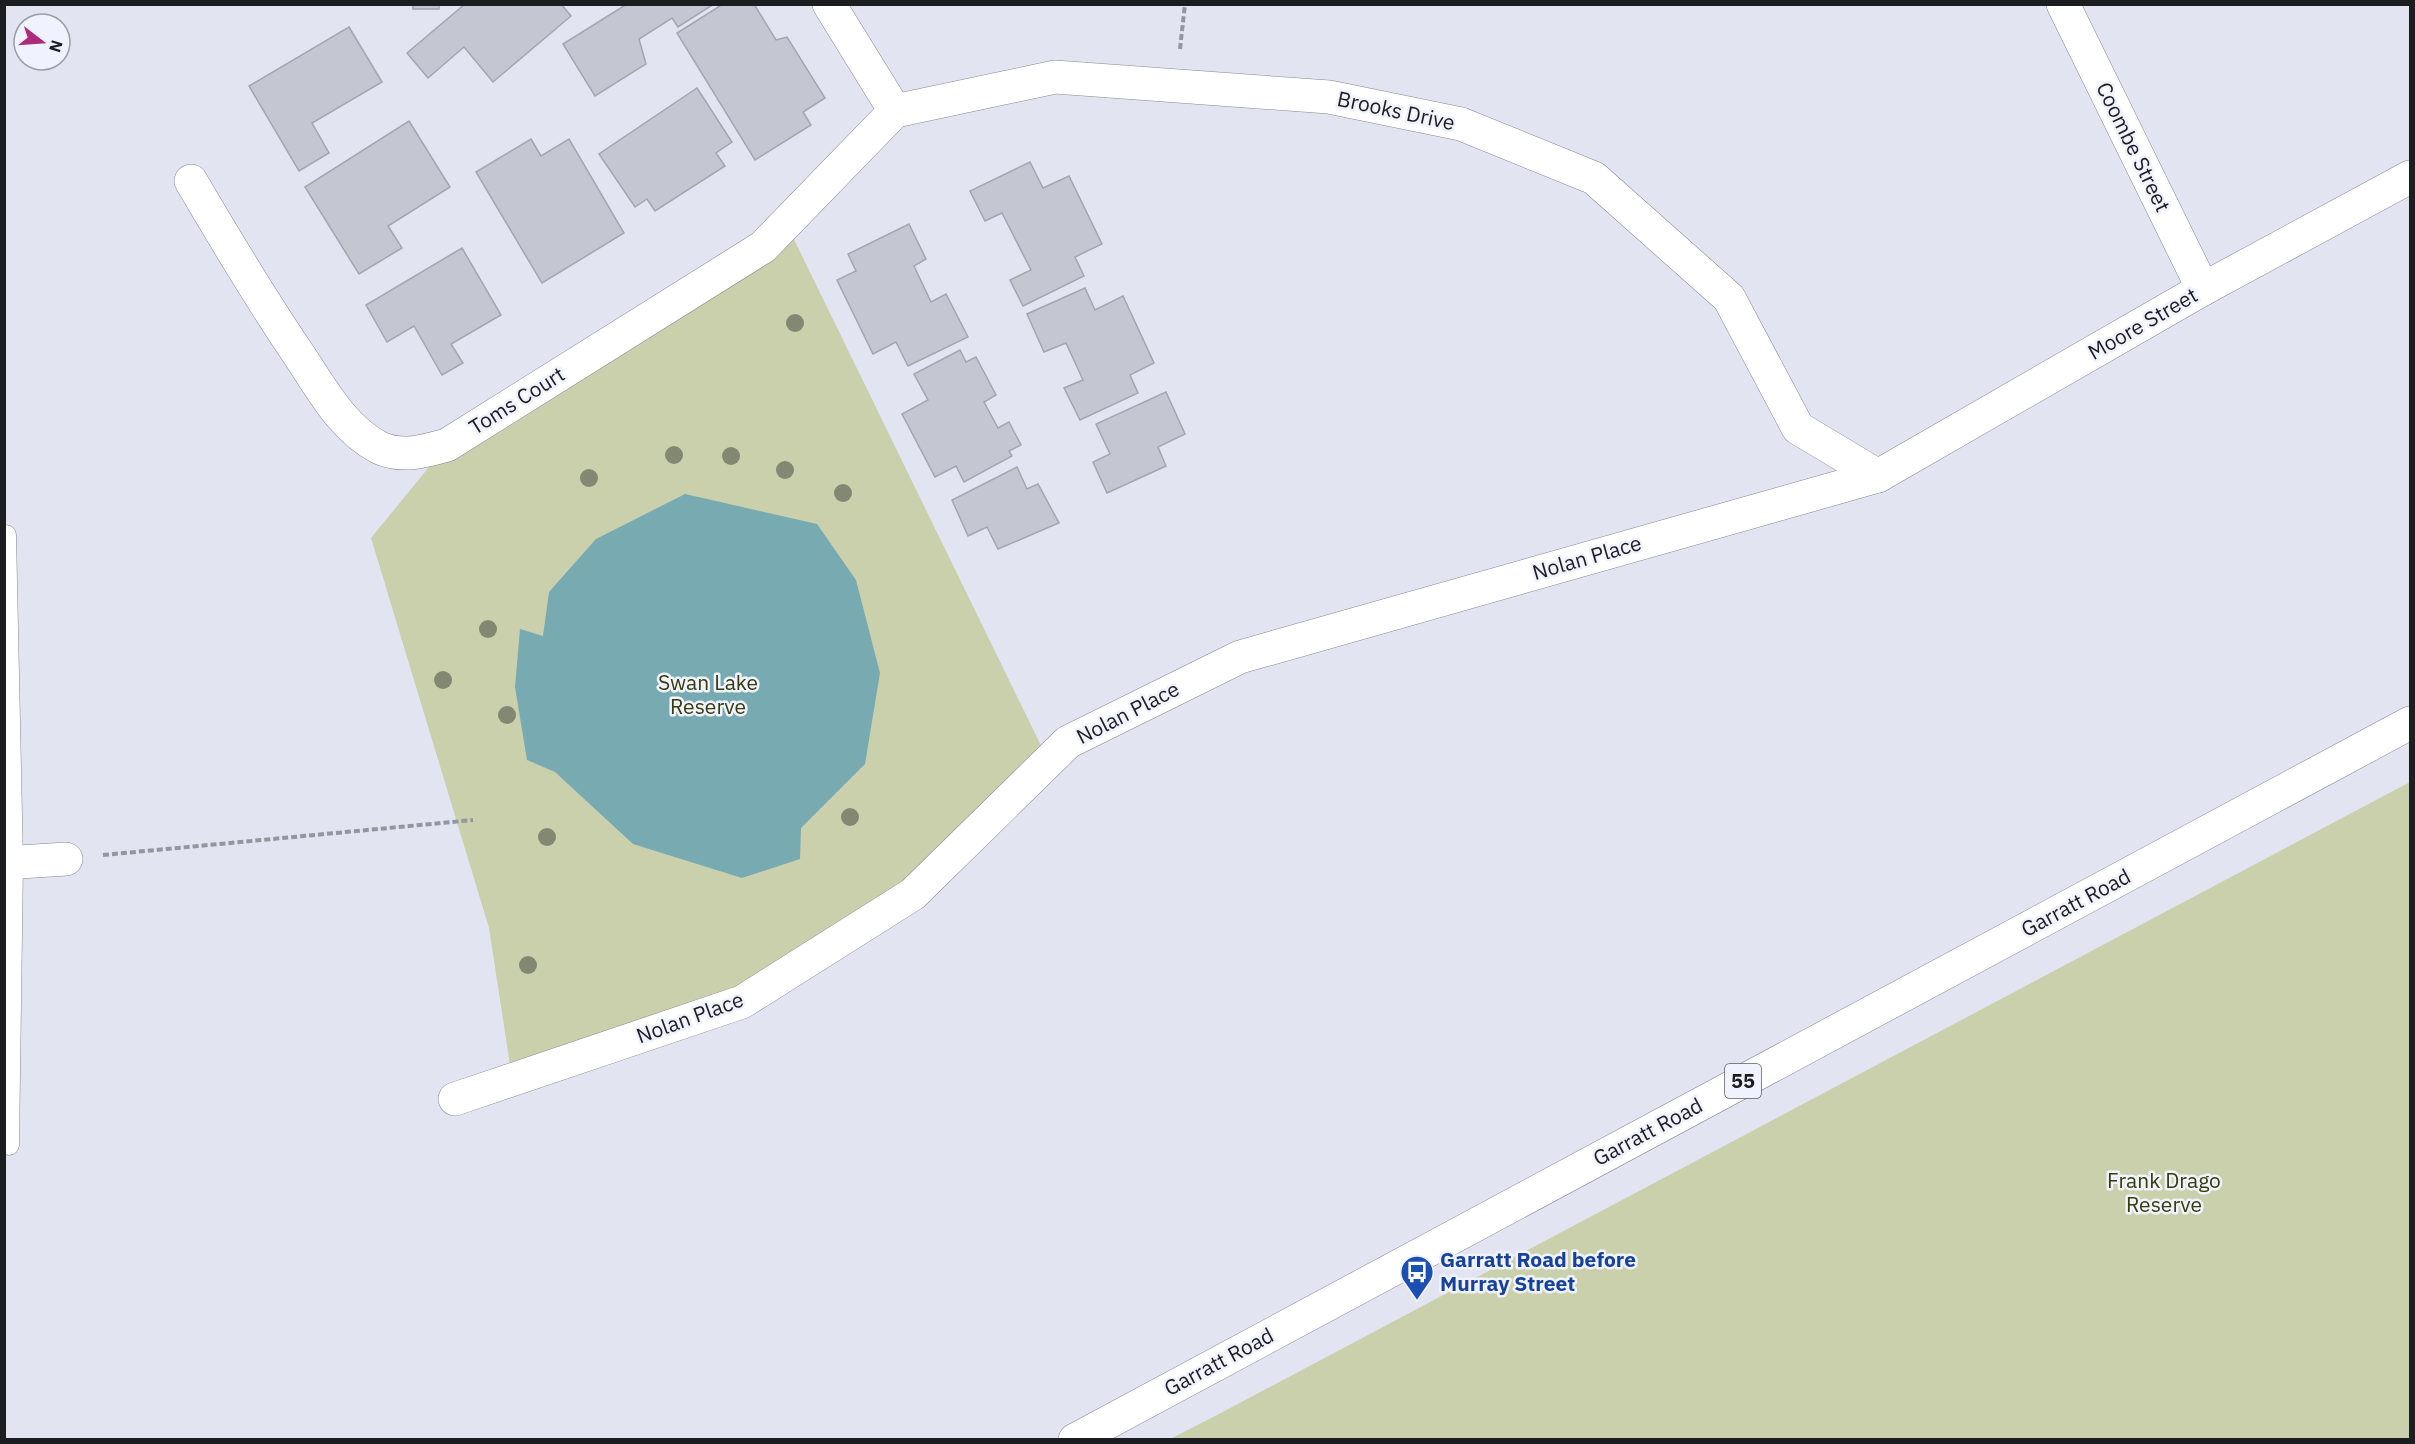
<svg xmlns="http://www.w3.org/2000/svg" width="2415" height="1444" font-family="'IBM Plex Sans',sans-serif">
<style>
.green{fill:#c9d0ab}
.water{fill:#78aab2}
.building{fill:#c4c7d2;stroke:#a3a5b1;stroke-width:1.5}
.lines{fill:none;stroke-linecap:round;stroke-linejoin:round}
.lane-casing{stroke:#858792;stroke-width:21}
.street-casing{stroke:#858792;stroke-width:34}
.primary-casing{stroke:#858792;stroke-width:34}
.path{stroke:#94969f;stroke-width:4;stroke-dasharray:6 3;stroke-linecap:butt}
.lane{stroke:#fff;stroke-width:20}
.street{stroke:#fff;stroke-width:33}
.primary{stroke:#fff;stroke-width:33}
.tree{fill:#838872}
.labels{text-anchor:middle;stroke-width:5;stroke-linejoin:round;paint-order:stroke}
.shield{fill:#f0f2fe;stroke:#5c5d63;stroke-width:1.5}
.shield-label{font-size:20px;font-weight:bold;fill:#1c1d21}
.street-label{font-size:21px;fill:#1c1d21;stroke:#f0f2fe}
.park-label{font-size:21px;fill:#353b0b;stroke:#f0f2fe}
.transit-label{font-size:21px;font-weight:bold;fill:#164399;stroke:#f0f2fe;text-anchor:start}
</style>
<rect width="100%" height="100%" fill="#e2e5f1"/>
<g class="green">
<path d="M786,223L1049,762L913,894L742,1002L512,1078L489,928L371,538L447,445Z"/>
<path d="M2410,782V1439H1170L1217,1415Z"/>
</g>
<path class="water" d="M685,494L817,524L856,580L880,673L865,764L801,828L800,859L742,878L633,844L555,772L527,760L515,687L520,629L543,636L549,592L596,539Z"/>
<g class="building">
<rect x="413" y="4" width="26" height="5"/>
<path d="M465,4H561L571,16L493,82L464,47L428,78L407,53Z"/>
<path d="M627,4H714L678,27L672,18L639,39L646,64L595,96L563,44Z"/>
<path d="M723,4H754L776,40L787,37L825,98L803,112L811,125L755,160L677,33Z"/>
<path d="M349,27L382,82L312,123L329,153L299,171L249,86Z"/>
<path d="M697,88L732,142L716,153L725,166L655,211L647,199L635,207L599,154Z"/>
<path d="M409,121L450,187L388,226L402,248L359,274L305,187Z"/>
<path d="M531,139L541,156L569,139L624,233L542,283L476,172Z"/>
<path d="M1030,162L1043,188L1069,176L1102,244L1075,257L1084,276L1023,306L1010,280L1031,270L1002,213L985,221L970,191Z"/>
<path d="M909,224L926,259L914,266L931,302L946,294L968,337L908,366L896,342L873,354L837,280L856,271L848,254Z"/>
<path d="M462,248L501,315L451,344L463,363L442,375L414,326L387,342L366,305Z"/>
<path d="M1085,288L1095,310L1123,296L1154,363L1130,375L1138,393L1080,420L1064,388L1083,380L1066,343L1044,352L1027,314Z"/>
<path d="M960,350L966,362L976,357L996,395L984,402L998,428L1009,422L1021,445L1009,451L1012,456L964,482L956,466L935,477L902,414L928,400L914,374Z"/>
<path d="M1166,392L1185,434L1158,447L1166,466L1107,493L1093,462L1110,454L1096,424Z"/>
<path d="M1017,467L1027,489L1038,484L1059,523L998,549L987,527L968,536L952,500Z"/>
</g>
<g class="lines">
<g class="lane-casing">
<path id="lane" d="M6,535L13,863L9,1145"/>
</g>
<g class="street-casing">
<g id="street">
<path d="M829,4L895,111"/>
<path d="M2063,4L2203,289"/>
<path d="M895,111L1055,77L1329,97L1461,124L1594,178L1729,298L1798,428L1878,476"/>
<path d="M191,181C225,239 259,296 297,352C320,386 342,429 380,448C402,458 426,451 447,445L763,247L895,111"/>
<path d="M4,863L66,859"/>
<path d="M455,1099L742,1002L913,894L1068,742L1240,657L1878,476L2203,289L2410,177"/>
</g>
</g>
<g class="primary-casing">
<path id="primary" d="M1075,1440L2410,723"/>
</g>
<g class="path">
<path d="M1180,49L1185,4"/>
<path d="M103,855L473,820"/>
</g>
<use href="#lane" class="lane"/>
<use href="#street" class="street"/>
<use href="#primary" class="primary"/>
</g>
<g class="tree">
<circle cx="795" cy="323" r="9"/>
<circle cx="674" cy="455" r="9"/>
<circle cx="731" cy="456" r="9"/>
<circle cx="785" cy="470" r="9"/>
<circle cx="589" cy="478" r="9"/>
<circle cx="843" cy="493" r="9"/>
<circle cx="488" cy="629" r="9"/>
<circle cx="443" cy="680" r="9"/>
<circle cx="507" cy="715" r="9"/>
<circle cx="850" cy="817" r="9"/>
<circle cx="547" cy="837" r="9"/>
<circle cx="528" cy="965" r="9"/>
</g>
<defs>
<g id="bus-pin" transform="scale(1.725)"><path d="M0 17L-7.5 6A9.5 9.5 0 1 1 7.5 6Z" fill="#1a4fb4" stroke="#f0f2fe"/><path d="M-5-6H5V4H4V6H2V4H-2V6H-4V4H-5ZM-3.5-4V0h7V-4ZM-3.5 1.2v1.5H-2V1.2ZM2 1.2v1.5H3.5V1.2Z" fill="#fff"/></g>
</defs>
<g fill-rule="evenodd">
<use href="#bus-pin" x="1417" y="1272"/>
</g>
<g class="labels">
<rect class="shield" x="1725" y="1064" width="36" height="34" rx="4.5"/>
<g class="shield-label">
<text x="1743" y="1088">55</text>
</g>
<g class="street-label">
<text transform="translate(1396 111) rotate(12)" y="7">Brooks Drive</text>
<text transform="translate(2133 147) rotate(64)" y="7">Coombe Street</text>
<text transform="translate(2143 324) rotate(-30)" y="7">Moore Street</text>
<text transform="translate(517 401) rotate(-32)" y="7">Toms Court</text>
<text transform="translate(1587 558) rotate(-16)" y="7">Nolan Place</text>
<text transform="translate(1128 713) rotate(-27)" y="7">Nolan Place</text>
<text transform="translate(2076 903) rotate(-28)" y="7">Garratt Road</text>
<text transform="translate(690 1018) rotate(-20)" y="7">Nolan Place</text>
<text transform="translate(1648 1132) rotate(-28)" y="7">Garratt Road</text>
<text transform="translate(1219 1362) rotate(-28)" y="7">Garratt Road</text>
</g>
<g class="park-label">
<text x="708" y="690">Swan Lake<tspan x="708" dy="24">Reserve</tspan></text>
<text x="2164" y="1188">Frank Drago<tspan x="2164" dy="24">Reserve</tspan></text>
</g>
<g class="transit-label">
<text x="1440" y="1267">Garratt Road before<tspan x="1440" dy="24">Murray Street</tspan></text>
</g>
</g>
<rect width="2415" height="1444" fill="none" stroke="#1c1d21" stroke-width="12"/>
<g transform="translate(42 42) rotate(107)"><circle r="28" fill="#f0f2fe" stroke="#9b9da6" stroke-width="1.5"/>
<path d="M0-4.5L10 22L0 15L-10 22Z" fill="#ad2c7a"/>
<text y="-9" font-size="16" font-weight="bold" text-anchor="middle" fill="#1c1d21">N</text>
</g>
</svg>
